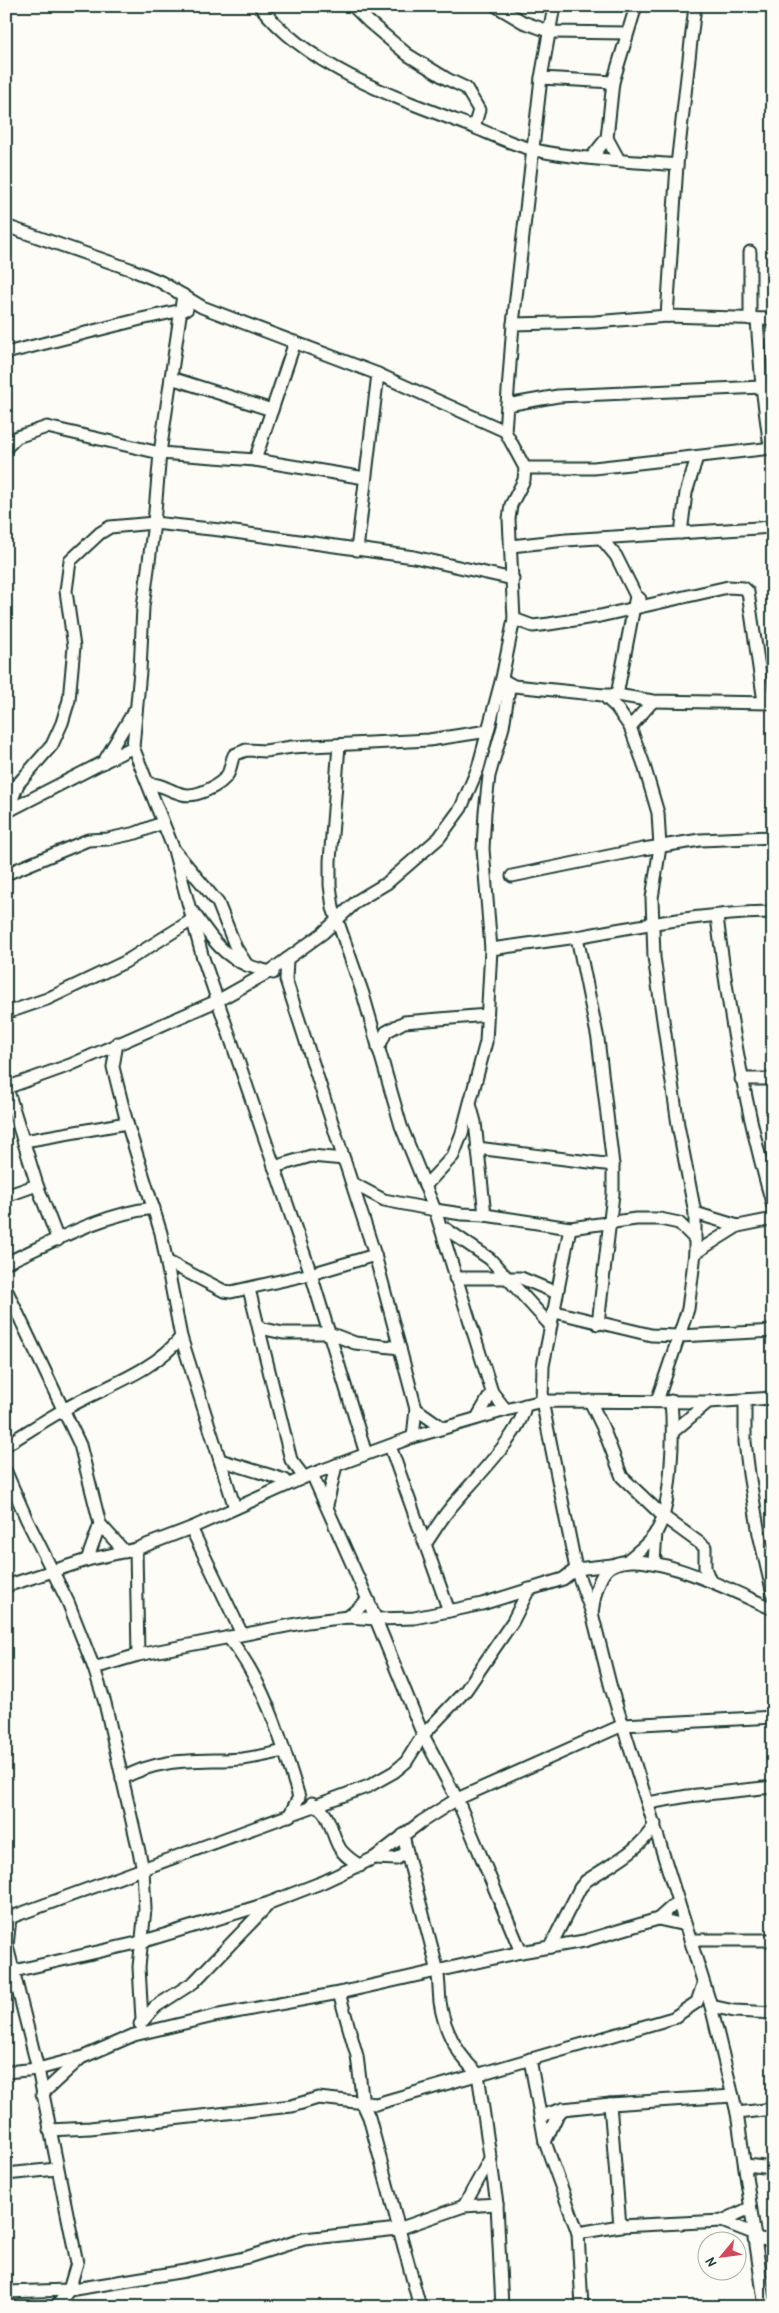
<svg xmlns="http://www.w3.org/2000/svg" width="779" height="2313" font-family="'Patrick Hand',sans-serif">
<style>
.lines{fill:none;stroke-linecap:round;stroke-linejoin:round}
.street-casing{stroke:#1f3d34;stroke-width:15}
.street{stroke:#fdfcf7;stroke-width:11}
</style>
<rect width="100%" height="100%" fill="#fdfcf7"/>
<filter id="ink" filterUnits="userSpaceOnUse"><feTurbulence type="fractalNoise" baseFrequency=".02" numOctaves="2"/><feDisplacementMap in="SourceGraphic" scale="10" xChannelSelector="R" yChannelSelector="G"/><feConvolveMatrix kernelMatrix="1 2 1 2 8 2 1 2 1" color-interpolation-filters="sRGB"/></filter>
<g filter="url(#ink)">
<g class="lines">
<g class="street-casing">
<g id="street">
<path d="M260,6C308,68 399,99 471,126C491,134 513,145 535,150C581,160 630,161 677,165"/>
<path d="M353,6L369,22L408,55L447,79L466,88L479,110L474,127"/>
<path d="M496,6L523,22L551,32L627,33"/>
<path d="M541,78L613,82"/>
<path d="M607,138L613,82L636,6"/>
<path d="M591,158L607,138L619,160"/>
<path d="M6,226L130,269L161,282L202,307L378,374L505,431L525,468L524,480L511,505L509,519L514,619L502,678L478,768L461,808L439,838L387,883L357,901L323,933L269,972L219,1000L70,1065L6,1088"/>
<path d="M750,252V319"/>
<path d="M183,295L160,453L154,523L143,607L140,671L133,747L174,850L202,955L311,1274L366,1454"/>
<path d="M667,316L677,165L695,6"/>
<path d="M757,320L762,387L769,440L773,451"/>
<path d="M513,324L541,78L554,6"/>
<path d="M6,353L141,319L187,309"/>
<path d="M171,378L272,410"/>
<path d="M507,405L558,396L762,387"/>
<path d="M505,431L513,324L595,322L667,316L773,319"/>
<path d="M6,448L17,437L47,427L160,453L255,460L365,478"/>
<path d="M255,460L295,342"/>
<path d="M525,468H594L772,448"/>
<path d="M681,533L686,493L697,457"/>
<path d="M601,538L616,556L636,596L640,599"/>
<path d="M511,546L566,540L773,527"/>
<path d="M357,550L378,374"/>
<path d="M514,619L533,626L549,624L600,616L728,587L744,588L748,592L749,599L764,702"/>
<path d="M505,681L514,686L603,695H617L653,701L773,703"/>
<path d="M603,695L616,707L630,727L643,762L658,813L660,847L652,898L654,957L678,1125L695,1213V1253L688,1309L657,1401"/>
<path d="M617,695L636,596"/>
<path d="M630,727L653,701"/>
<path d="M339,745L330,861V885L333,908L363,994L401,1126L435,1210L492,1392L506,1410"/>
<path d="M103,763L134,711"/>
<path d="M148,784C161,783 169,791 182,794C195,798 221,786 228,774C231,768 231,761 234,755L246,750L265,751L292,747L429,740L488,731"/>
<path d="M12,809L13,797L18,784L52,745L62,723L69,700L74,647L66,591L70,561L100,533L110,527L154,523L220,530L414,557L513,579"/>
<path d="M8,811L133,747"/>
<path d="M175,851L218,903L236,948L247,965"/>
<path d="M6,874L88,840L108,839L136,833L162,823"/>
<path d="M512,876L643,849L700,840L773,837"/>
<path d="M193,912C210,935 219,953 246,965C255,968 264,970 273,973"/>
<path d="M717,917C729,1015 745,1111 773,1206"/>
<path d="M491,949L577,937"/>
<path d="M287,959L286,980L375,1255L416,1409L413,1437"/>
<path d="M6,1013L47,999L125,962L192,920"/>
<path d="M117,1043L113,1067L127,1123L161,1233L181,1337L235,1508"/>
<path d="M378,1049L386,1032L404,1022L487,1015"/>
<path d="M741,1079H773"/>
<path d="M7,1088L37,1185L58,1240"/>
<path d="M470,1104L475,1122L485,1215"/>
<path d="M24,1141L127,1123"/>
<path d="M477,1148L613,1165"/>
<path d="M274,1167L311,1156L344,1159"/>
<path d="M354,1184L384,1200L435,1210L462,1214L485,1215L570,1228L636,1219H660L679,1223L695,1239"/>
<path d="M425,1186L453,1156L462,1133L486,1042L491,949L483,849L485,812L489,776L503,727L509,689"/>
<path d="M6,1196L37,1185"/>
<path d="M695,1213L738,1226"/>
<path d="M570,1228L543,1366L542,1401L576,1569L592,1613L611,1688L711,2006L737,2113L765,2307"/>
<path d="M446,1229L490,1259L550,1325"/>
<path d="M695,1253L738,1226L773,1219"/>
<path d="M168,1262L224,1291L231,1292L311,1274L375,1255"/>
<path d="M6,1263C54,1241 102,1214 154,1208"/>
<path d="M455,1278H521L557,1293"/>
<path d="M6,1289L80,1445L100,1524L125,1552"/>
<path d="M249,1289L291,1460L304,1477"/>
<path d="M555,1312L651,1335L680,1336L773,1331"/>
<path d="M598,1324L613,1194V1165L598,1039L577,937C641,925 707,913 773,912"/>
<path d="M260,1328L283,1333H329L355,1343L400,1348"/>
<path d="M590,1401L603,1428L622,1477L664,1517L705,1547V1568L710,1581"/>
<path d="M745,1401V1442L749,1474L759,1534L773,1594"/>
<path d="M416,1409L443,1428"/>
<path d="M477,1418L492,1392"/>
<path d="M674,1431L708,1402"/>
<path d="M6,1445C26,1433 45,1420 65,1409C103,1387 154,1372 181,1337"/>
<path d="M390,1446L449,1611"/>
<path d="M220,1460L285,1480"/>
<path d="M6,1472L27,1520L68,1602L94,1668L105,1703L143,1869L145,1909L139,1967L142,2020"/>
<path d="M312,1474L368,1600L423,1735L457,1799L476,1844L521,1952"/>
<path d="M327,1505L336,1465"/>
<path d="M191,1528L242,1634"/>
<path d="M426,1543C433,1533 440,1521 448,1511C467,1486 522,1435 525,1405"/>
<path d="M136,1549L138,1655"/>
<path d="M87,1560L100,1524"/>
<path d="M627,1561C637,1552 650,1543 657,1531C672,1505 674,1432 671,1401"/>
<path d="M654,1563L656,1532"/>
<path d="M6,1586L87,1560L136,1549L191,1528L312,1474L413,1437L506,1410L542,1401L708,1402L773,1398"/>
<path d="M592,1613C594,1598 598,1572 613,1565C649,1547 738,1594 773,1609"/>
<path d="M348,1617L368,1600"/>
<path d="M228,1637C265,1682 282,1742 299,1797L289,1816"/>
<path d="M94,1668L138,1655L307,1622L348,1617L376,1619L414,1618L449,1611L482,1604L563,1579L576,1569L612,1565"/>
<path d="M122,1779C159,1756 201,1762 243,1759C257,1757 271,1754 284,1751"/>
<path d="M312,1803C331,1812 330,1831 339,1847C343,1855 352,1860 360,1866"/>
<path d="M648,1803L688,1796L773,1787"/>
<path d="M403,1835C413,1880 426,1923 437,1968C439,1979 439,1991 440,2002C444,2030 458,2055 478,2074L497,2204L502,2307"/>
<path d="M374,1858L396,1859L407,1852"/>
<path d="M10,1918L7,1946L38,2069L77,2263L69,2290L56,2307"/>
<path d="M6,1919L369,1786L394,1772L406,1762L423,1735L466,1690L513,1621L529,1589"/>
<path d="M658,1919L685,1925"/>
<path d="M690,1940H773"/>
<path d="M550,1947L580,1888L586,1881C612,1863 639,1852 655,1824"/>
<path d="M14,1971L141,1942L269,1903L323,1882L374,1858L421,1822L457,1799L623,1725L773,1717"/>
<path d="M339,1993L521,1952L584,1941L658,1919L678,1901"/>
<path d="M711,2006L734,2011L773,2013"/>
<path d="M140,2024L155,2007L194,1982L268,1905"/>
<path d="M530,2059L545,2142L578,2233L582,2307"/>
<path d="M6,2072L38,2069L83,2057L134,2035L214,2016L339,1993L357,2056L363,2104L369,2117L420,2307"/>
<path d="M42,2094L81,2058"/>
<path d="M610,2104L620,2226"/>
<path d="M737,2113L773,2109"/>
<path d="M540,2116L563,2109L610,2104L733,2096"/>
<path d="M49,2130L90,2128L292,2106L318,2098L376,2104L673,2018L697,2002L703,1984"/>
<path d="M545,2142L557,2116L563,2109"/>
<path d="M746,2165L773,2168"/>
<path d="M6,2174L57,2169"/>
<path d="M464,2206L491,2157"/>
<path d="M722,2221L753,2233"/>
<path d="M578,2233L620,2226L722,2221L750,2208"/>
<path d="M754,2239L773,2240"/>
<path d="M6,2292L69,2290L185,2271L248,2257L304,2239L398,2229L464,2206L497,2204"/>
</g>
</g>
<use href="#street" class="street"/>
</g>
</g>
<rect width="779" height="2313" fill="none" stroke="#fdfcf7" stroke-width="25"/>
<rect x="12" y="12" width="754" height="2288" fill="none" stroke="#1f3d34" stroke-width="2" filter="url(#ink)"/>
<g transform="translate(722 2256) rotate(241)"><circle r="24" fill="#fdfcf7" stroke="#a4b0a9"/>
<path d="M0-4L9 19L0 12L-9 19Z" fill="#d1495b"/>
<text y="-8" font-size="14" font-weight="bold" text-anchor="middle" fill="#1f3d34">N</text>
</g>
</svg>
